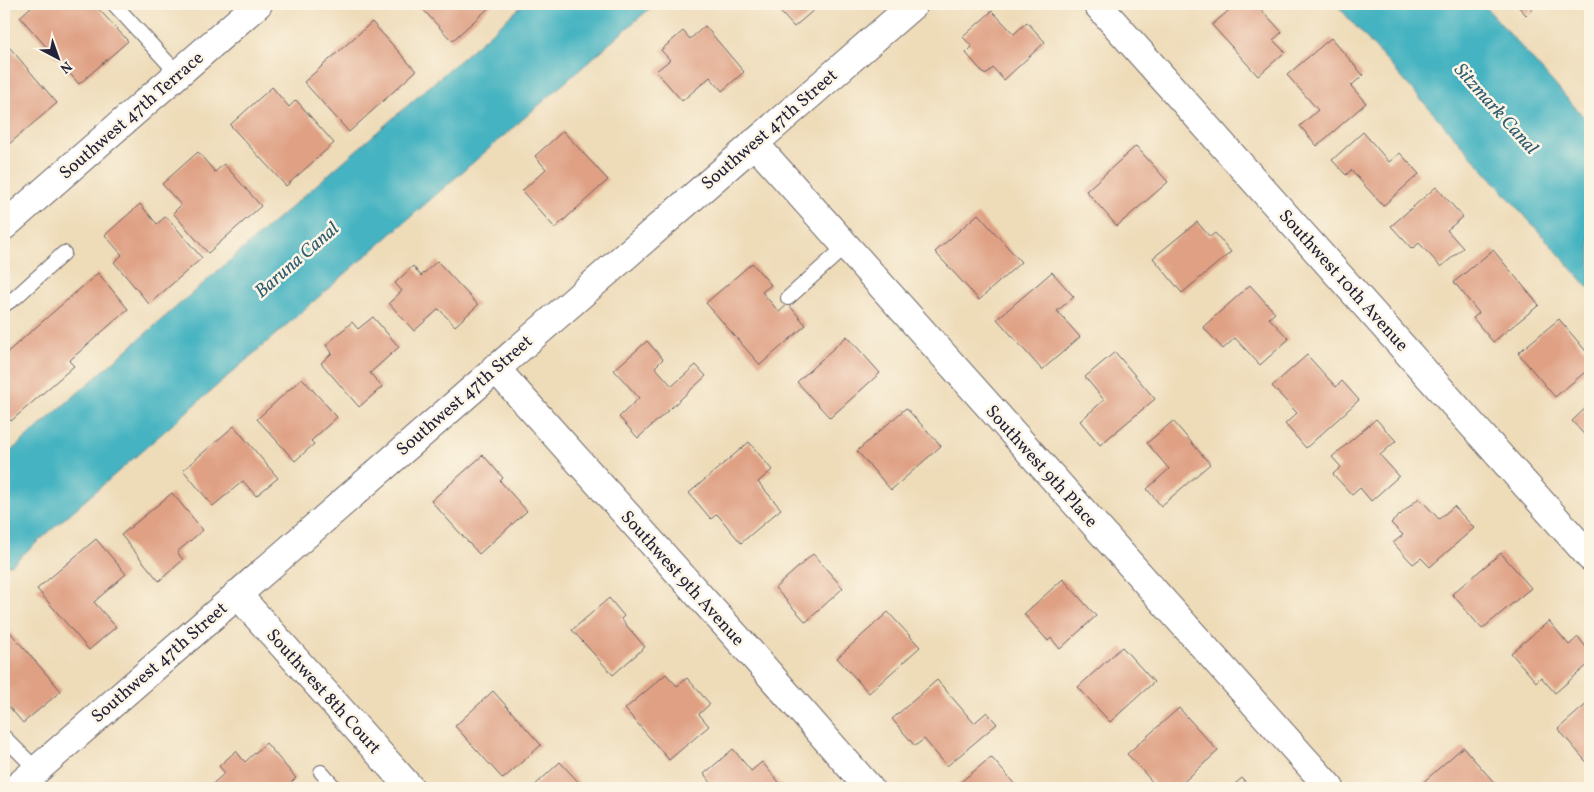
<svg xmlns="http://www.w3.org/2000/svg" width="1594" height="792" font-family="Vollkorn,serif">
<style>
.water{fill:#45b3c1;stroke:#346a7e}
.building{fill:#dfa084}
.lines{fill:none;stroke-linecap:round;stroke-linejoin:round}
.lane-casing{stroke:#696367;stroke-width:16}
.street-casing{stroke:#696367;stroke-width:30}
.lane{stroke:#fff;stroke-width:14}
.street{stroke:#fff;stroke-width:28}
.labels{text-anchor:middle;stroke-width:5;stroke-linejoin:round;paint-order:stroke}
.street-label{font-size:18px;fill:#22223b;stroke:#fcf5e5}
.water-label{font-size:19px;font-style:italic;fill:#305c71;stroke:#fcf5e5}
</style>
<rect width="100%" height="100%" fill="#fcf5e5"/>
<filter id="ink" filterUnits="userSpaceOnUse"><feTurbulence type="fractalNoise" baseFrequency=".02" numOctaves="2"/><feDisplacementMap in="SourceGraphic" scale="10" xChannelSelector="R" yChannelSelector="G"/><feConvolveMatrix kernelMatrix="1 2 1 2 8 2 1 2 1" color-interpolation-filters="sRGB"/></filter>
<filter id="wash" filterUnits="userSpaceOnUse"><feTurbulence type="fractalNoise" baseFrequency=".0096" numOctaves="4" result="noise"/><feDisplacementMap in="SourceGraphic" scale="20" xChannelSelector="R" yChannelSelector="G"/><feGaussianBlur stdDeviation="1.12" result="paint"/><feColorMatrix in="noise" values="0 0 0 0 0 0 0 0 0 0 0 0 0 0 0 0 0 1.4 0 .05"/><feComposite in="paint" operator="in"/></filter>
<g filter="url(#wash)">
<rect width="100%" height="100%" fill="#eedcb9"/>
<g class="water">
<path d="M524,4H655L11,565H4V457Z"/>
<path d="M1336,4H1483L1590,124V289Z"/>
</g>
<g id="blocks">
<g class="building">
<path d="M34,4H94L128,41L79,84L20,17Z"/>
<path d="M418,4H493L452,41Z"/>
<path d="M773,4H810L815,9L794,27Z"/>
<path d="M1236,4H1256L1282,32L1273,40L1285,52L1258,76L1212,25Z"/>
<path d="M1516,4H1538L1526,15Z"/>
<path d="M992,11L1014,34L1027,22L1045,42L1004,80L993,68L985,75L966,53L972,47L963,37Z"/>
<path d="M372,22L416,71L349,132L304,82Z"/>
<path d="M705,26L744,72L722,91L710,77L682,101L656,71L670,60L661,50L683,31L690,39Z"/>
<path d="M1331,38L1363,75L1351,86L1366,103L1317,146L1300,126L1318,110L1287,75Z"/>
<path d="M4,41L57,103L8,145L4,140Z"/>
<path d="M272,87L289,107L296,100L334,143L286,186L230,125Z"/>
<path d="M563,131L608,180L555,228L522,191L546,169L535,156Z"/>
<path d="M1363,132L1389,162L1400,153L1419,174L1383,206L1351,170L1346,175L1332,160Z"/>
<path d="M1136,146L1168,182L1117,226L1086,191Z"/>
<path d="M198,152L215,172L224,164L261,206L208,253L173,213L181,205L162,184Z"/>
<path d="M1436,187L1463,217L1447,230L1463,248L1441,267L1419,243L1412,249L1391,226Z"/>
<path d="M140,204L157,224L166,216L202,258L149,304L114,262L122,255L105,235Z"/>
<path d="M978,214L1021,262L979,300L935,252Z"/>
<path d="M1197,222L1210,237L1215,233L1231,252L1182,293L1153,258Z"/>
<path d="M1493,250L1539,305L1493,342L1473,318L1479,313L1454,282Z"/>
<path d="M437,261L478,305L455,326L439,309L414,331L389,303L402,291L395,283L413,266L421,276Z"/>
<path d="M752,263L771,285L762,292L779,312L788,304L806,325L760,365L706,303Z"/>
<path d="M1052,272L1074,297L1057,311L1080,337L1042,370L997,319Z"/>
<path d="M98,273L128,309L69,361L74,366L11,421L7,416L4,419V355Z"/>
<path d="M1250,285L1275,313L1269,318L1289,339L1260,365L1235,338L1223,349L1203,327Z"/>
<path d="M373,317L399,347L370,373L382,387L359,407L321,363L332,353L326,345L352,322L358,329Z"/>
<path d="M1559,319L1590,356V368L1555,397L1518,353Z"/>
<path d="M847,336L880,373L830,418L797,382Z"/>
<path d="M647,341L663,359L655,367L672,386L696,365L706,376L638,438L619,417L639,398L614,370Z"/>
<path d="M1115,352L1155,399L1100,445L1080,421L1104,400L1085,377Z"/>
<path d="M1307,355L1336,387L1342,381L1359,400L1306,448L1285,424L1297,413L1272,386Z"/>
<path d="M302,378L337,417L311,441L314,444L295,461L257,419Z"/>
<path d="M1590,404V441L1572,421Z"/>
<path d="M906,408L941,446L891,490L857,451Z"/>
<path d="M1376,419L1396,441L1380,455L1399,476L1371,501L1360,488L1352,495L1333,474L1341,467L1332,457Z"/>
<path d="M1173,421L1210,464L1161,506L1147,489L1169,469L1147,443Z"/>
<path d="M234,426L278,478L256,496L243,481L213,506L183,470Z"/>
<path d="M749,442L772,470L758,482L781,509L741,543L717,514L711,519L689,493Z"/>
<path d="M483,455L503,478L500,481L527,511L479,554L431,501Z"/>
<path d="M172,493L203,530L177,552L183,560L159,581L121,535Z"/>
<path d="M1419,498L1439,519L1454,506L1474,528L1430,567L1421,558L1413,564L1393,543L1403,535L1391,523Z"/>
<path d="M96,539L126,574L94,602L116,627L89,650L37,589Z"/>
<path d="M1501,553L1531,588L1482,629L1452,594Z"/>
<path d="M813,554L843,588L806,622L775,588Z"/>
<path d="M1063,579L1096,616L1060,649L1051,638L1048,641L1024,614Z"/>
<path d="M609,598L624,616L621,619L645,647L613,675L572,630Z"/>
<path d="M888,612L920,647L869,693L837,658Z"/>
<path d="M1549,621L1569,645L1578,637L1590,652V663L1555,693L1541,677L1536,682L1511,653Z"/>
<path d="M10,632L61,691L23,723L4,701V638Z"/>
<path d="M1122,647L1154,682L1110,722L1078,687Z"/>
<path d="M666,674L677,686L687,678L710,704L699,714L709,726L669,760L625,709Z"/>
<path d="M937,680L974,723L987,712L997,724L947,766L924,739L915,746L892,719Z"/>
<path d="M493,691L541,745L503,779L455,726Z"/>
<path d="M1590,701V766L1558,729Z"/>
<path d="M1179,708L1218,751L1177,788H1158L1127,754Z"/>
<path d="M266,743L296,778L285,788H208L225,773L219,766L236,751L245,762Z"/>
<path d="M1463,747L1499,788H1423L1420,785Z"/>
<path d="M733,749L751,771L762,762L783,787L709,788L713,785L704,774Z"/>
<path d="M991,757L1018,788H957L956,786Z"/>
<path d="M560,762L584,788H532Z"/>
<path d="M1242,778L1251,788H1230Z"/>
</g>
</g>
</g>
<g filter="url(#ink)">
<use href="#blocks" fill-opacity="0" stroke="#696367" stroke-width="1"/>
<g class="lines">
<g class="lane-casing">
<g id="lane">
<path d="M114,4L178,74"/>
<path d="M788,298L846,246"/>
<path d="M4,305L16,297L64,253"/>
<path d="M4,737L37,770"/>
<path d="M321,772L335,788"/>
</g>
</g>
<g class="street-casing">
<g id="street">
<path d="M1097,4L1590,557"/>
<path d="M754,143L1330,788"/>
<path d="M4,226L258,4"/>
<path d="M495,368L750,652L869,788"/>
<path d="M237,594L410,788"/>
<path d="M16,788L914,4"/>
</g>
</g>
<use href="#lane" class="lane"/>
<use href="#street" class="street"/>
</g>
</g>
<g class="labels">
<g class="street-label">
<text transform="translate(131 115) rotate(-41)" y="6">Southwest 47th Terrace</text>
<text transform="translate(769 129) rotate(-41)" y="6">Southwest 47th Street</text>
<text transform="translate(1344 280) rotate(48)" y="6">Southwest 10th Avenue</text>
<text transform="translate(464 395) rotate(-41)" y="6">Southwest 47th Street</text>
<text transform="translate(1042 466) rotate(48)" y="6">Southwest 9th Place</text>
<text transform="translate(683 578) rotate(48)" y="6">Southwest 9th Avenue</text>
<text transform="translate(159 662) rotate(-41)" y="6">Southwest 47th Street</text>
<text transform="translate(324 691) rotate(48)" y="6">Southwest 8th Court</text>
</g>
<g class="water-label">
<text transform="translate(1497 108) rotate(48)" y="7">Sitzmark Canal</text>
<text transform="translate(296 259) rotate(-41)" y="7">Baruna Canal</text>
</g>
</g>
<rect width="1594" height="792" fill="none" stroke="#fcf5e5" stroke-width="20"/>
<g transform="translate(58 58) rotate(139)" stroke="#fcf5e5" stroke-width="4" paint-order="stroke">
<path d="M0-4L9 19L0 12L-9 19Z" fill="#22223b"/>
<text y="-8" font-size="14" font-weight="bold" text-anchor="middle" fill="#22223b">N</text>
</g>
</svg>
